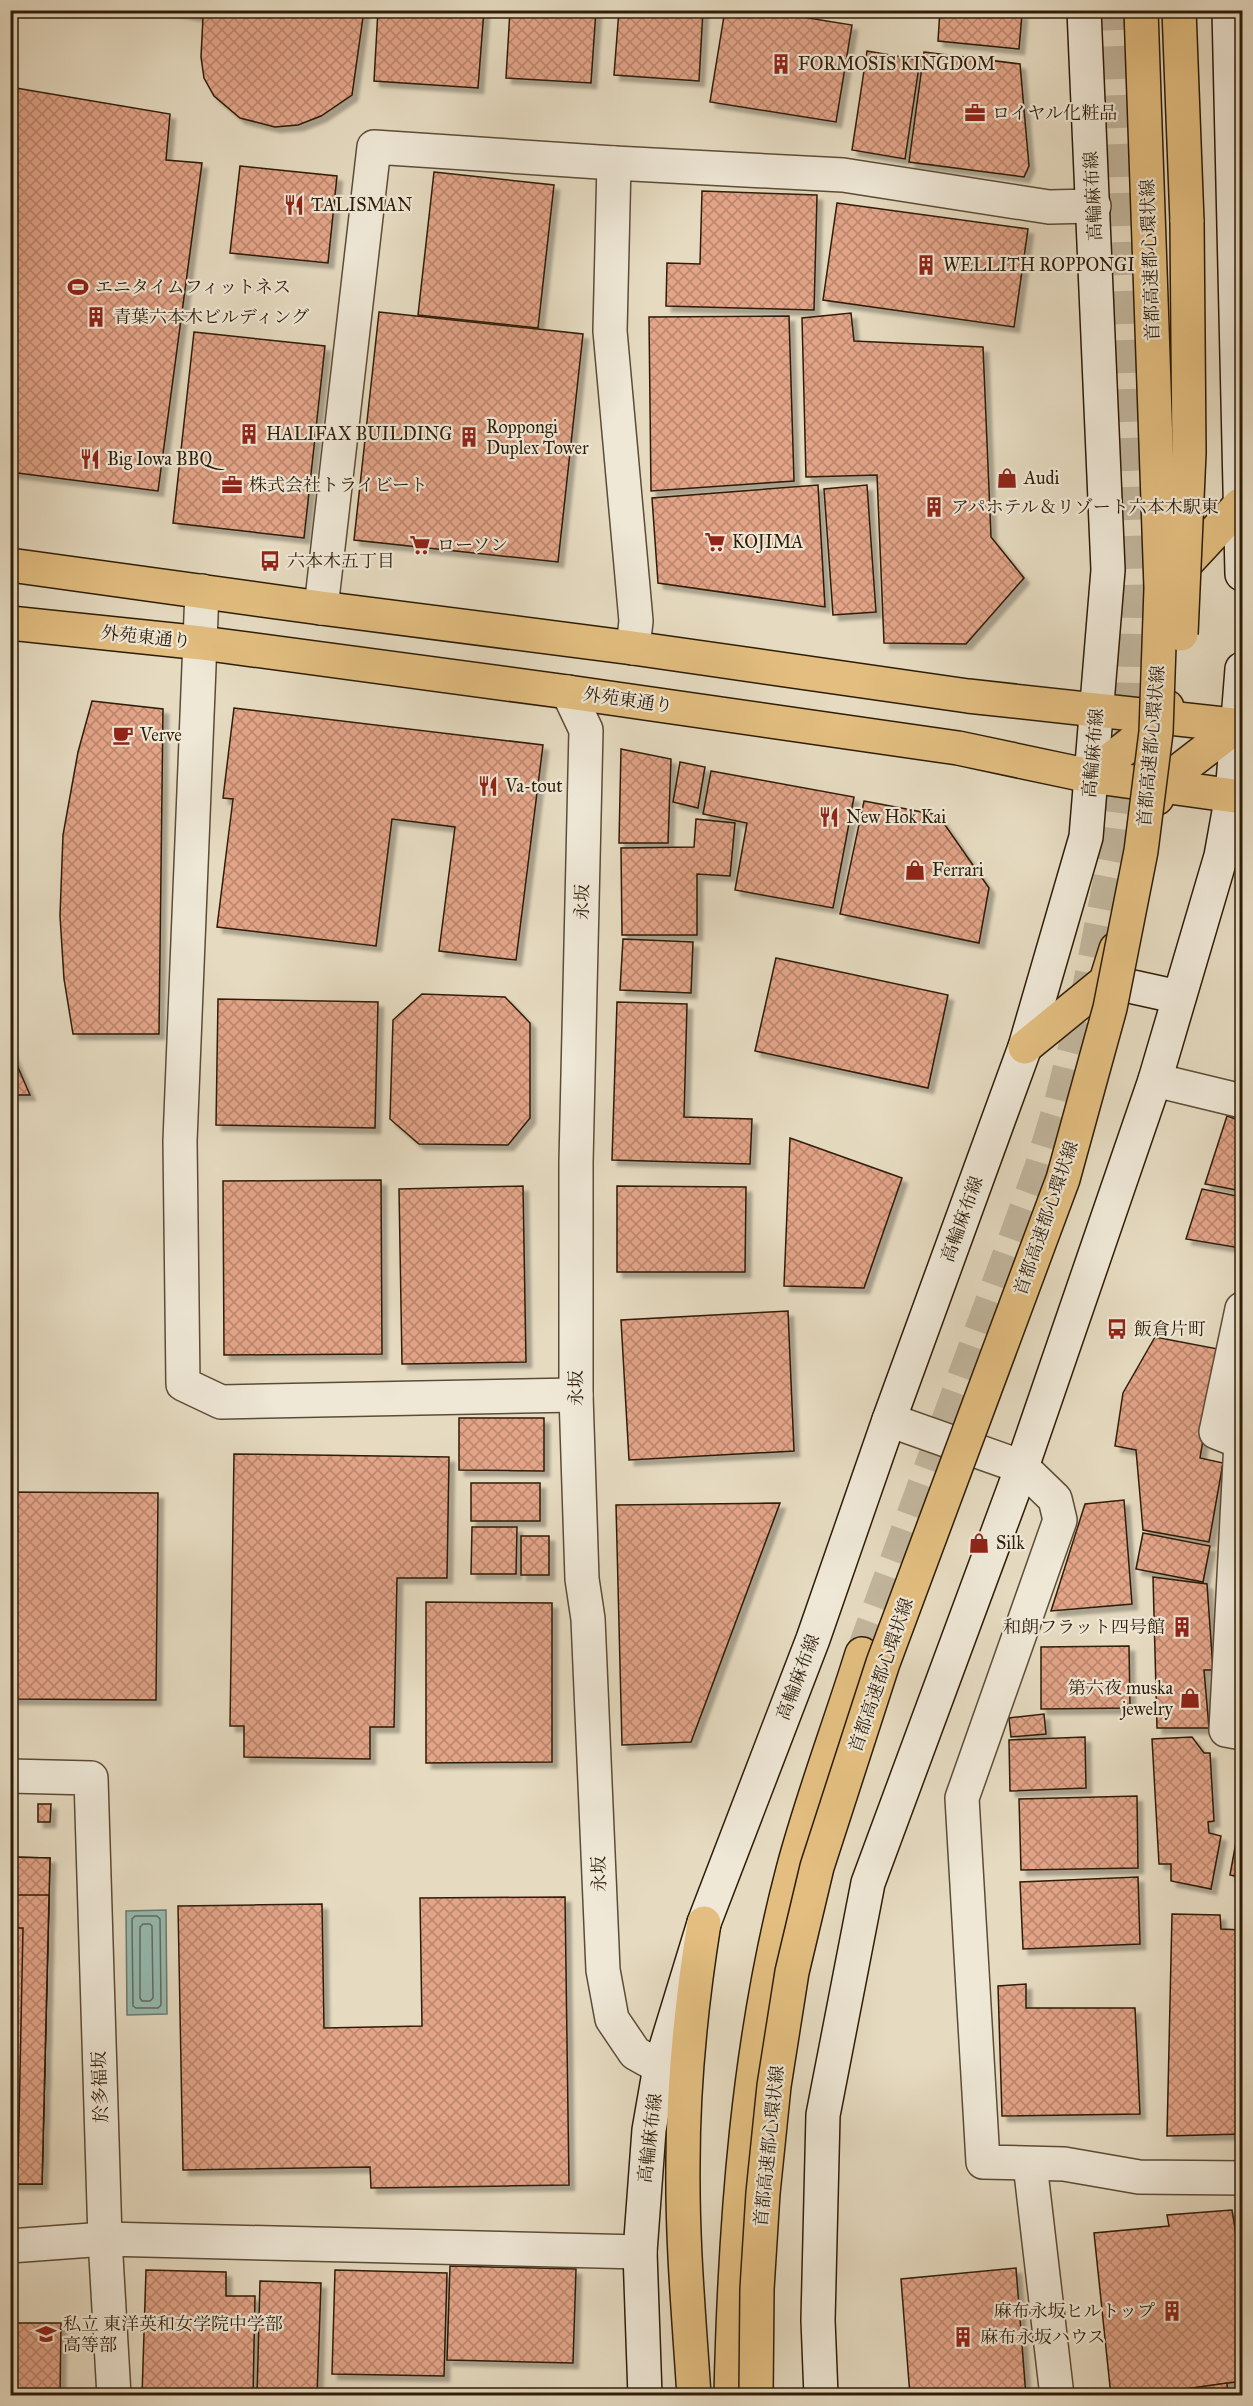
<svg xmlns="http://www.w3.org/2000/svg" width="1253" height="2406" font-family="'IM FELL Great Primer','Noto Serif JP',serif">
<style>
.water{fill:#96bbb2;stroke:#6c7b6e;stroke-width:1.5}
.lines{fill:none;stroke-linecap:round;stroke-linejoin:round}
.shore{stroke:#626c5c;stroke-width:1.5}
.building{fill:url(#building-cross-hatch);stroke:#2e1c07;stroke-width:1.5;filter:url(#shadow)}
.highway-tunnel{stroke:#c1b59c;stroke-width:33;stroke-dasharray:33 16;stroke-linecap:butt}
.street-casing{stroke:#5c4c36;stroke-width:36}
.secondary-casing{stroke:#2e1c07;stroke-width:36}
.primary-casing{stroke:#2e1c07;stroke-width:36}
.highway-casing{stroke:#2e1c07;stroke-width:36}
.street{stroke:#efe8d7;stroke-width:33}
.secondary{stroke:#efe8d7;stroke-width:33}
.primary{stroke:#e3be80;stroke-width:33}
.highway{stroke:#e3be80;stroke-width:33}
.highway-bridge-casing{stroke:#2e1c07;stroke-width:36;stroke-linecap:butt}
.highway-bridge{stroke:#e3be80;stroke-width:33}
.labels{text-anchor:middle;stroke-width:4.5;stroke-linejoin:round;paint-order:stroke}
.poi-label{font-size:18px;fill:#2e1c07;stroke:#efe8d7;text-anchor:start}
.street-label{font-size:18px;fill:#2e1c07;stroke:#efe8d7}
</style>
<defs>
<pattern id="building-cross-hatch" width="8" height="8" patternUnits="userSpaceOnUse" patternTransform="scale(1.5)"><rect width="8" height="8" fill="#e3a488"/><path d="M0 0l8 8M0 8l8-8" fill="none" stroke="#b8856d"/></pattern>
<filter id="shadow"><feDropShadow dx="5.5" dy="5.5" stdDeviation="1.5" flood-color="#0004"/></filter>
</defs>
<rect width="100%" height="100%" fill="#e6dbc1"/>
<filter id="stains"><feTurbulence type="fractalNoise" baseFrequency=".00333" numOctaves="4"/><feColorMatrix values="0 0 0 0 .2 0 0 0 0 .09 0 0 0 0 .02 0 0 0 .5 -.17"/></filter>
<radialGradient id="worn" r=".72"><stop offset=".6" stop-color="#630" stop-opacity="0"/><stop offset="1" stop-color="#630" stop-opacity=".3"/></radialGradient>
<path class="water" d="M166,1910L167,2014L127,2015L126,1911Z"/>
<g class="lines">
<g class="shore">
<path d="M135,1916H157L160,1919L161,2005L158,2008H136L133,2006L132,1919Z"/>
<path d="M143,1924H150L152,1926L153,1998L150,2001H142L140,1998V1927Z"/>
</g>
</g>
<g class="building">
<path d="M167,10H364L352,95L321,116L298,125L275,127L240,118L214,96L204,78L201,57L203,17Z"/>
<path d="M378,10H484L478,88L374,81Z"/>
<path d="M510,10H596L591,83L506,78Z"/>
<path d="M619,10H703L699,81L614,75Z"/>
<path d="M725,10H759L852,25L836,122L710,102Z"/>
<path d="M940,10H987L1022,14L1019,49L938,41Z"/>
<path d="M867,51L920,60L905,159L852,150Z"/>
<path d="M924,52L1020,64L1029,166L1024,177L909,162Z"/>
<path d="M10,87L170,114L166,160L202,163L158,491L10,472Z"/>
<path d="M240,166L337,176L328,263L230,253Z"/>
<path d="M434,172L554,185L538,328L418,315Z"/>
<path d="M702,191L817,195L814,310L666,306L667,263L700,264Z"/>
<path d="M837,203L1028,229L1014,327L823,300Z"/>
<path d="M379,312L583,334L558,562L354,540Z"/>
<path d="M851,313L854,341L983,347L991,537L1024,578L966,644L884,643L877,475L806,477L802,318Z"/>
<path d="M789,316L794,481L651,491L649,317Z"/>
<path d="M194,332L325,346L304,538L173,523Z"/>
<path d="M818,485L825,607L658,583L652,498Z"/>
<path d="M867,485L876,612L833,615L824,489Z"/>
<path d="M92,701L163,709L159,1034H73L64,979L60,916L63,835L78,752Z"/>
<path d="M234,708L543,745L516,960L439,951L455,827L392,819L376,946L217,927L233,799L223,798Z"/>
<path d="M621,749L671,759L668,843H619Z"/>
<path d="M680,762L705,767L698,808L673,802Z"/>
<path d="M711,771L854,797L833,908L735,890L747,823L703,814Z"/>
<path d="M864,801L938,815L989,888L979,943L840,914Z"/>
<path d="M696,819L735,823L730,876L697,874V935H622L621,848L694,847Z"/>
<path d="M623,939L693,942L691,993L620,990Z"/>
<path d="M776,958L948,995L928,1088L755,1051Z"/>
<path d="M422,994L505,997L530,1023V1118L508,1145L419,1144L390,1119L393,1020Z"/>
<path d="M218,999L378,1002L375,1128L216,1125Z"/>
<path d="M617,1002L687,1004L684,1117L752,1119L750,1164L612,1160Z"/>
<path d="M10,1049L30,1095H10Z"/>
<path d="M1227,1116L1242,1121V1191L1205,1184Z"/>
<path d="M790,1138L902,1178L864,1288L784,1286Z"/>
<path d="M381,1180L382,1354L224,1355L223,1181Z"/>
<path d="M523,1186L526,1362L402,1364L399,1189Z"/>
<path d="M617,1186L746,1187L745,1272H617Z"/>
<path d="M1202,1189L1242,1197V1232L1240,1248L1186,1239Z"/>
<path d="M788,1311L794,1451L629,1460L621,1320Z"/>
<path d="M1155,1337L1218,1349L1200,1458L1223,1463L1209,1542L1143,1530L1136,1450L1115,1446L1123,1393Z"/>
<path d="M459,1418H544V1471L459,1470Z"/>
<path d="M234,1454L449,1457L447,1578H397L394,1727H370V1759L244,1757V1726H230Z"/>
<rect x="471" y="1483" width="69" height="38"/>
<path d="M10,1492L158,1493L156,1700L10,1699Z"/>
<path d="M1124,1500L1132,1604L1051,1611L1085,1504Z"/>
<path d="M780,1503L691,1742L622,1745L616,1505Z"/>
<path d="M472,1527H517L516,1574H471Z"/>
<path d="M1143,1533L1210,1546L1203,1582L1136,1569Z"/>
<rect x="521" y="1536" width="28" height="39"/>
<path d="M1153,1577L1207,1584L1213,1670H1204L1209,1728H1157Z"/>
<path d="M426,1602L552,1603V1762L426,1763Z"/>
<path d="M1129,1646L1130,1708L1041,1709V1647Z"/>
<path d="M1044,1714L1046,1734L1011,1737L1009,1718Z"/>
<path d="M1085,1737L1086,1788L1010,1791L1009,1740Z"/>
<path d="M1192,1737L1204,1753H1210L1214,1821L1208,1822L1209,1833L1221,1836L1211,1889L1171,1881V1864H1159L1152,1739Z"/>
<path d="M1137,1796L1138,1868L1021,1870L1019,1799Z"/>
<path d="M38,1804H51L50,1822H38Z"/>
<path d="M1242,1809V1878L1230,1875Z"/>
<path d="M10,1857L50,1858L42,2184H10Z"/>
<path d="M10,1857L50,1858L42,2184H10Z"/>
<path d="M1138,1877L1140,1944L1023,1949L1020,1882Z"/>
<path d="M10,1895H49L42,2184H10Z"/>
<path d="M565,1897L569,2185L371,2188L370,2167L183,2170L178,1906L322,1904L324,2028L422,2026L420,1898Z"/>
<path d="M1172,1914L1220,1915L1221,1929L1242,1930V2134L1167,2136Z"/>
<path d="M10,1928H23L18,2170H10Z"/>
<path d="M1026,1984V2008H1135L1140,2114L1002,2116L998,1986Z"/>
<path d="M1232,2210L1237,2241H1242V2381L1137,2396H1111L1094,2233L1169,2226L1167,2215Z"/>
<path d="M450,2266L576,2269L573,2363L447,2360Z"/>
<path d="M1016,2268L1026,2396H910L901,2279Z"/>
<path d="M146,2270L226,2272V2296H255L253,2396H142Z"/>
<path d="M335,2270L447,2273L444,2376L332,2374Z"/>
<path d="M260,2281L321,2283L317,2396H257Z"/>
<path d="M10,2323H61L60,2396H10Z"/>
<path d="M1227,2383L1228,2396H1137Z"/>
</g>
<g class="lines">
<path class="highway-tunnel" d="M862,1654L1040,1170L1060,1105L1086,1002L1116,847L1131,733L1134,591L1115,10"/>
<g class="street-casing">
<g id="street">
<path d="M614,163L610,331L636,621L633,648"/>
<path d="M202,591L180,1141L183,1384L221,1402L576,1395"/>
<path d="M321,608L374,147L614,163L843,175L1049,207L1094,206"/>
<path d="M568,692L586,730L576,1162V1395L582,1579L588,1619L603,1970L612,2019L635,2053L660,2067"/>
<path d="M1155,1080L1242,1101"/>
<path d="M1242,1309L1216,1432L1241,1442L1226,1730L1242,1733"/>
<path d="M889,1420L1022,1467L1055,1499L1060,1520L962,1798L983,2162L1064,2164L1139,2177L1242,2178"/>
<path d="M10,1776L91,1778L105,2239L114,2396"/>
<path d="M1030,2164L1057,2396"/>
<path d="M10,2246L105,2239L640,2252"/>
</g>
</g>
<g class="secondary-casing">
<g id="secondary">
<path d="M1229,10L1242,574"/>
<path d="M1106,981L1179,997"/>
<path d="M645,2396L640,2252L649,2130L660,2067L704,1923L813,1639L889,1420L1025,1047L1086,837L1108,570L1084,10"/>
<path d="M821,2396L818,2320L823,2115L868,1883L1022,1467L1155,1080L1221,856L1232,795L1242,669"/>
</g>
</g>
<g class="primary-casing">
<g id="primary">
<path d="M10,565L321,608L633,648L968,696L1242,726"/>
<path d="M1173,580V577L1240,505"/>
<path d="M10,623L202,643L568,692L958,748L1090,776L1242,797"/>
<path d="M1090,776L1166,716L1167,707"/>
<path d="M1157,798L1159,786L1238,725"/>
<path d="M1025,1047L1106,981L1116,949"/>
</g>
</g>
<g class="highway-casing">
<g id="highway">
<path d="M1179,10L1187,222"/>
<path d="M694,2396C689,2318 682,2241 683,2163C683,2081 691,2004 704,1923"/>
<path d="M731,2396C735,2220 748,2041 793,1870C812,1798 840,1725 862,1654"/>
</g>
</g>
<use href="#street" class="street"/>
<use href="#secondary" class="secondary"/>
<use href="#primary" class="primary"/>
<use href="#highway" class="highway"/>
<g class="highway-bridge-casing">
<g id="highway-bridge">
<path d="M1181,634L1189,453L1187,222"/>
<path d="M756,2396L757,2289L763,2193L774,2086L792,1972L817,1867L883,1663L1063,1179L1110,1008L1141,851L1156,732L1161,588L1141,10"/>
</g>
</g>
<use href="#highway-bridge" class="highway-bridge"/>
</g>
<defs>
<g id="building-bare" transform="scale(1.62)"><path d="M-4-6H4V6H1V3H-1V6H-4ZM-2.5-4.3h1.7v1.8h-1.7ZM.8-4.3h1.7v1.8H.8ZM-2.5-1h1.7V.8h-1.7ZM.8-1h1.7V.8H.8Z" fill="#8f2418" stroke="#efe8d7" stroke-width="2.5" paint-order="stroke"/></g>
<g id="office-bare" transform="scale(1.62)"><path d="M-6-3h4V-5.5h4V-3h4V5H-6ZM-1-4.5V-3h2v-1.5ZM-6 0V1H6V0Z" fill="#8f2418" stroke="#efe8d7" stroke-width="2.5" paint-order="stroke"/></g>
<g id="restaurant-bare" transform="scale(1.62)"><path d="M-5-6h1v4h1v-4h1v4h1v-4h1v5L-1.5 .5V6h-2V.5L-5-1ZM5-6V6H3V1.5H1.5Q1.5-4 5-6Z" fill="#8f2418" stroke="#efe8d7" stroke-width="2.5" paint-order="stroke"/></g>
<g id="stadium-bare" transform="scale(1.62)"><path d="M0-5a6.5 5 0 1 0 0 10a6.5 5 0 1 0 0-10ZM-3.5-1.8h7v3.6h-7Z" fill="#8f2418" stroke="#efe8d7" stroke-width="2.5" paint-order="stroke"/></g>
<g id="shop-bare" transform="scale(1.62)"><path d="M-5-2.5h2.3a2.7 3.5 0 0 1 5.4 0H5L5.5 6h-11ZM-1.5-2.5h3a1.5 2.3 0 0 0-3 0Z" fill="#8f2418" stroke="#efe8d7" stroke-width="2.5" paint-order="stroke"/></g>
<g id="supermarket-bare" transform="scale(1.62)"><path d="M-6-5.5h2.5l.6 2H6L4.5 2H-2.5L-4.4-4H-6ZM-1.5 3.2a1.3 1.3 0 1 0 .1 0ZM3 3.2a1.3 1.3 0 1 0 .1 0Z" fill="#8f2418" stroke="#efe8d7" stroke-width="2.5" paint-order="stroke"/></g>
<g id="bus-bare" transform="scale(1.62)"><path d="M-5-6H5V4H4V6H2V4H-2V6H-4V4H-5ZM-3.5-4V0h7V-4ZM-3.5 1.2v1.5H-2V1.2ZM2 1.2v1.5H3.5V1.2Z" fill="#8f2418" stroke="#efe8d7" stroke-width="2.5" paint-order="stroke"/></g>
<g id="cafe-bare" transform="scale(1.62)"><path d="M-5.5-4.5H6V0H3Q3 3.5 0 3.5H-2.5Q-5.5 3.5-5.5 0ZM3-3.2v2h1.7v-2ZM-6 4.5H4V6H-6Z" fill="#8f2418" stroke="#efe8d7" stroke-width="2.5" paint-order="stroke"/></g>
<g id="school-bare" transform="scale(1.62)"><path d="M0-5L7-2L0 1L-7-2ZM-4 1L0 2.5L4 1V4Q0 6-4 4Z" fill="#8f2418" stroke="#efe8d7" stroke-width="2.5" paint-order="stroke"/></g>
</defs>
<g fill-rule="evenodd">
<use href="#building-bare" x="781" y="64"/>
<use href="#office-bare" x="975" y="113"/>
<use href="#restaurant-bare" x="294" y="205"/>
<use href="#building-bare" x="926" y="265"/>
<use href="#stadium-bare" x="78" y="287"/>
<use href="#building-bare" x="96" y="317"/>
<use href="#building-bare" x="249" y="434"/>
<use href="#building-bare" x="469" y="437"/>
<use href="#restaurant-bare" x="90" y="459"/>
<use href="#shop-bare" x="1007" y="478"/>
<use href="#office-bare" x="232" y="485"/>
<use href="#building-bare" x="934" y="507"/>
<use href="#supermarket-bare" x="715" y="542"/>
<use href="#supermarket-bare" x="420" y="545"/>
<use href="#bus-bare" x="270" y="561"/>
<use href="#cafe-bare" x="123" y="735"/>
<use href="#restaurant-bare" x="488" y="786"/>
<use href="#restaurant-bare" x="829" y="817"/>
<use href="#shop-bare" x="915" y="870"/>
<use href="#bus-bare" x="1117" y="1329"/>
<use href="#shop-bare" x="979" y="1543"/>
<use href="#building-bare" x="1182" y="1627"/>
<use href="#shop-bare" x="1190" y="1698"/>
<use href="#building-bare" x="1172" y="2311"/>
<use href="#school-bare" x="46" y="2334"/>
<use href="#building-bare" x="963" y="2337"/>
</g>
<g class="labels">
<g class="poi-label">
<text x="798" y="70">FORMOSIS KINGDOM</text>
<text x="992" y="119">ロイヤル化粧品</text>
<text x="311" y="211">TALISMAN</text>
<text x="943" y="271">WELLITH ROPPONGI</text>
<text x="95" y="293">エニタイムフィットネス</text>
<text x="113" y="323">青葉六本木ビルディング</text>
<text x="486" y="433">Roppongi<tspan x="486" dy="21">Duplex Tower</tspan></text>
<text x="266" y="440">HALIFAX BUILDING</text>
<text x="107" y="465">Big Iowa BBQ</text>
<text x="1024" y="484">Audi</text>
<text x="249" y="491">株式会社トライビート</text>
<text x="951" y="513">アパホテル＆リゾート六本木駅東</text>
<text x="732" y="548">KOJIMA</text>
<text x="437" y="551">ローソン</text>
<text x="287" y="567">六本木五丁目</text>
<text x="140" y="741">Verve</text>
<text x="505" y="792">Va-tout</text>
<text x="846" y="823">New Hok Kai</text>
<text x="932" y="876">Ferrari</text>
<text x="1134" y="1335">飯倉片町</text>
<text x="996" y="1549">Silk</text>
<text x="1165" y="1633" text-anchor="end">和朗フラット四号館</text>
<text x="1173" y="1694" text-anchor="end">第六夜 muska<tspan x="1173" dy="21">jewelry</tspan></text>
<text x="1155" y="2317" text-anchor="end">麻布永坂ヒルトップ</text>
<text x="63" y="2330">私立 東洋英和女学院中学部<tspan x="63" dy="21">高等部</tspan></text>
<text x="980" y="2343">麻布永坂ハウス</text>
</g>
<g class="street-label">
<text transform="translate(1093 196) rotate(-93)" y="6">高輪麻布線</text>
<text transform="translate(1150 260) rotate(-92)" y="6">首都高速都心環状線</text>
<text transform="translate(146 637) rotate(6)" y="6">外苑東通り</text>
<text transform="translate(628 700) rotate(8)" y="6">外苑東通り</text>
<text transform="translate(1151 746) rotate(-85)" y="6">首都高速都心環状線</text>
<text transform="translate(1093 753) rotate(-85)" y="6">高輪麻布線</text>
<text transform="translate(582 902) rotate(-89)" y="6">永坂</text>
<text transform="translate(1046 1218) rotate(-71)" y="6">首都高速都心環状線</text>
<text transform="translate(962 1219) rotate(-70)" y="6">高輪麻布線</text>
<text transform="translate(576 1388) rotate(-91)" y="6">永坂</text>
<text transform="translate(881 1675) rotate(-71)" y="6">首都高速都心環状線</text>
<text transform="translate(798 1677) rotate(-69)" y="6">高輪麻布線</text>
<text transform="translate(599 1874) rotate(-92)" y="6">永坂</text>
<text transform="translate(100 2087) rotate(-92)" y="6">於多福坂</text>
<text transform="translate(650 2138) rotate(-83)" y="6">高輪麻布線</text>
<text transform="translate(769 2146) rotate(-84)" y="6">首都高速都心環状線</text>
</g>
</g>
<rect width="1253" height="2406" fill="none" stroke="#e6dbc1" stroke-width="36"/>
<rect x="12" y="12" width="1229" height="2382" fill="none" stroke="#2e1c07" stroke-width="3"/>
<rect x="18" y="18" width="1217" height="2370" fill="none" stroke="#2e1c07" stroke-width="1.5"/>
<rect width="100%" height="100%" filter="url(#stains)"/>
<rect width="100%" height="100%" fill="url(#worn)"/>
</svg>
